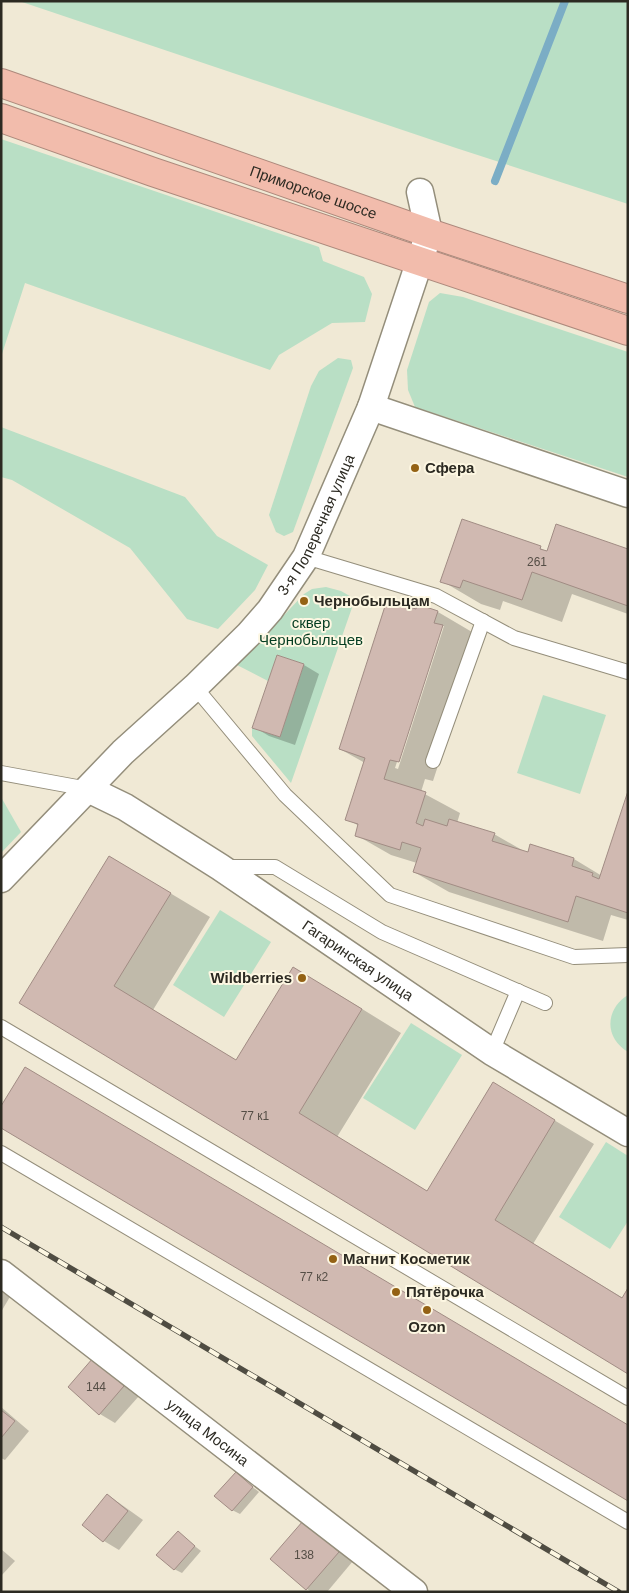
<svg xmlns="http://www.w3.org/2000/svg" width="629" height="1593" font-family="Helvetica,sans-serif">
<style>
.green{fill:#b9dfc5}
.shadow{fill:#0003;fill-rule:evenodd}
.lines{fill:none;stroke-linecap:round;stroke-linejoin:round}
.stream{stroke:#7badc5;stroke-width:8}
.building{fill:#d0b9b1;stroke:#a18c84}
.lane-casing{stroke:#948e7b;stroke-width:16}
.street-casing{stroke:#948e7b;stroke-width:29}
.highway-casing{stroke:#ad897c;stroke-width:30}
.lane{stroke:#fff;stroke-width:14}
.street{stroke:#fff;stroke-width:26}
.highway{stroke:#f2bcac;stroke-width:28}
.rail-casing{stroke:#4f4c42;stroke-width:5.5}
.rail{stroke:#fdf7e2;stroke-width:4;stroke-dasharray:11;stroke-linecap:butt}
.poi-dot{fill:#946214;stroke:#fdf7e2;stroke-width:2}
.labels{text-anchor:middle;stroke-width:4;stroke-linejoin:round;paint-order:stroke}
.number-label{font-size:12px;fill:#554e46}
.street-label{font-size:15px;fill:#2c2a22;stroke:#fdf7e2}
.poi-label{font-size:15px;font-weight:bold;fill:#2c2a22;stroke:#fdf7e2;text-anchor:start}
.park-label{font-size:15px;fill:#043d21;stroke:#fdf7e2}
</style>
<rect width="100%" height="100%" fill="#f0e9d5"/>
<g class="green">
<path d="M19,1H628V204L456,148Z"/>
<path d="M1,139L319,247L323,261L364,277L372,294L365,322L332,323L279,355L270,370L25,283L1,357Z"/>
<path d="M440,293L463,297L628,352V477L415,407L408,390L407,370L429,302Z"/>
<path d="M338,358L351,360L353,368L293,532L284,536L276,532L269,515L311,386L319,371Z"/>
<path d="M1,427L185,497L217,536L268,565L255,590L218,629L187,619L130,548L12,480L1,477Z"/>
<path d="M326,587L341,591L355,599L291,783L252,736V728L280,737L304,664L277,655L268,681L237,665L304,594L312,589Z"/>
<path d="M543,695L606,715L580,794L517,773Z"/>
<path d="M1,797L21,832L1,853Z"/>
<path d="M220,910L271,942L224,1017L173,985Z"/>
<path d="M628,995V1052C604,1038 605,1009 628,995Z"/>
<path d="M411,1023L462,1055L415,1130L363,1098Z"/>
<path d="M606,1142L628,1156V1221L610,1249L559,1217Z"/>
</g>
<g class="shadow">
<path d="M540,548L548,552L628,550V614L572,594L562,622L503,601L500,610L481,604L442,581Z"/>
<path d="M416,611L438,612L472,632L477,646L433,781L425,779L421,792L460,813L457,823L494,834L529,854L531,846L574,859L602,876L628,795V920L611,915L603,941L449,892L414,872L417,863L391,855L356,835L359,826L347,819L365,763L340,749ZM441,626H444L398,769L395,768Z"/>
<path d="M278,656L304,665L319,674L295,745L269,736L254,727Z"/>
<path d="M110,857L210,917L153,1010L237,1061L333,991L401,1033L337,1137L428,1192L494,1084L594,1144L533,1244L623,1298L628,1373L21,1003Z"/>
<path d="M1,1289L11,1295L1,1312Z"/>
<path d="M93,1360L139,1396L115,1423L100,1414L69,1387Z"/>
<path d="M1,1407L29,1431L5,1460L1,1458Z"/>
<path d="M236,1474L259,1492L240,1514L232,1510Z"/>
<path d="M108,1495L143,1520L119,1550L104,1541Z"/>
<path d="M303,1523L353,1561L327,1592H312L307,1589Z"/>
<path d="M178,1533L201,1551L182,1573L174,1569Z"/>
<path d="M1,1549L15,1561L1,1576Z"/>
</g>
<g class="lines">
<path class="stream" d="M495,181L565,1"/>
</g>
<g class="building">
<path d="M462,519L541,546L540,549L547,551L556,524L628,549V606L532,572L522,600L463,580L460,588L440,582Z"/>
<path d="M387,600L416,609L417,604L438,611L434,623L443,625L399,762L390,760L384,779L426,792L416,823L423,826L425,819L447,826L449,819L495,833L492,841L528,852L530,844L574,858L572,866L593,873L592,876L599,879L628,791V913L576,896L568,922L413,872L421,848L402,842L400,850L355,836L358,824L345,820L365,758L339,749Z"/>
<path d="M277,655L304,664L280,737L252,728Z"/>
<path d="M109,856L171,893L114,986L236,1060L293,967L362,1009L299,1113L427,1191L493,1082L555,1120L495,1220L622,1298L628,1288V1374L19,1003Z"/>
<path d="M25,1067L628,1425V1501L1,1128V1106Z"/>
<path d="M93,1358L124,1386L99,1415L68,1387Z"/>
<path d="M1,1410L15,1421L1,1438Z"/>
<path d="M236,1472L253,1487L232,1511L214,1496Z"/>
<path d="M107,1494L128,1511L103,1542L82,1525Z"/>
<path d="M303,1521L339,1552L306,1590L270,1559Z"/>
<path d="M178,1531L195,1546L174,1570L156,1555Z"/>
</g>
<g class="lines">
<g class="lane-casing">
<g id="lane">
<path d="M306,557L436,596L514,638L628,672"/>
<path d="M195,687L285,795L390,895L574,957L628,955"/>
<path d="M433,761L483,621"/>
<path d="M1,773L88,789"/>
<path d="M226,867H275L382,932L545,1003"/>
<path d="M1,1027L628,1398"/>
<path d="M492,1052L518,991"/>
<path d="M1,1153L628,1522"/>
</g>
</g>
<g class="street-casing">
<g id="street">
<path d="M371,407L628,494"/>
<path id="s1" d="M88,789L125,807L220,867L492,1052L628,1133"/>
<path id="s2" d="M1,879L123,752L195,687L249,634L270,610L306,557L371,407L429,233L420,192"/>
<path id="s3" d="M1,1273L414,1592"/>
</g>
</g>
<g class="highway-casing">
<g id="highway">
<path id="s4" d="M1,83L429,233L628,299"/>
<path d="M1,118L153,172L628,331"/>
</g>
</g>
<use href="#lane" class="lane"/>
<use href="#street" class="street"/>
<use href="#highway" class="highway"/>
<g class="rail-casing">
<path id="rail" d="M1,1227L619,1592"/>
</g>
<use href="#rail" class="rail"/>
</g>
<g class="poi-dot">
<circle cx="415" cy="468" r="5"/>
<circle cx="304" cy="601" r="5"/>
<circle cx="302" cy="978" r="5"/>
<circle cx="333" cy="1259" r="5"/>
<circle cx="396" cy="1292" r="5"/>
<circle cx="427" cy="1310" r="5"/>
</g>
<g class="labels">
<g class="number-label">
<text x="537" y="566">261</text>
<text x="255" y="1120">77 к1</text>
<text x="314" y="1281">77 к2</text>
<text x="96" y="1391">144</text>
<text x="304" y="1559">138</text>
</g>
<g class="street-label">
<text dy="5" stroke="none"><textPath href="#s4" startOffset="331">Приморское шоссе</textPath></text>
<text dy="5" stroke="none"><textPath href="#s2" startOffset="478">3-я Поперечная улица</textPath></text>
<text dy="5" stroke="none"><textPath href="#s1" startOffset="320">Гагаринская улица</textPath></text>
<text dy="5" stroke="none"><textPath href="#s3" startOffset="261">улица Мосина</textPath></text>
</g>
<g class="poi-label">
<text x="425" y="473">Сфера</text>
<text x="314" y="606">Чернобыльцам</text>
<text x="292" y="983" text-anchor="end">Wildberries</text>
<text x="343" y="1264">Магнит Косметик</text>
<text x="406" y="1297">Пятёрочка</text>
<text x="427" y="1332" text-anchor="middle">Ozon</text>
</g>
<g class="park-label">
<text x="311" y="628">сквер<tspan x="311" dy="17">Чернобыльцев</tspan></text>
</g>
</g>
<rect width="629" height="1593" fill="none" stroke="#2c2a22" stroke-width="5"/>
</svg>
